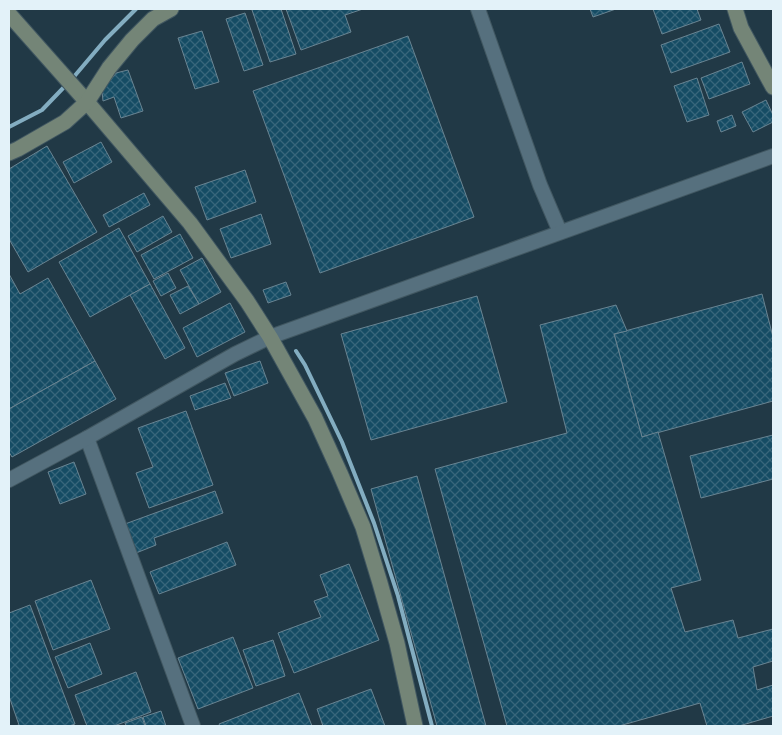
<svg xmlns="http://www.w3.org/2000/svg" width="782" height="735" font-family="Literata,serif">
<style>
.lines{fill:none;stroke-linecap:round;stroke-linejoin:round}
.stream{stroke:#83adc1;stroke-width:4}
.building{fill:url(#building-cross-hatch);stroke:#698492}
.street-casing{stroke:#415761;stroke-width:16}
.secondary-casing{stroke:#415761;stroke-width:17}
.street{stroke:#56707e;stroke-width:14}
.secondary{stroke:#748577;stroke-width:15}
</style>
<defs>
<pattern id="building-cross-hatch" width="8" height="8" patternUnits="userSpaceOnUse" patternTransform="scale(1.25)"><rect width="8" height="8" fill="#154c64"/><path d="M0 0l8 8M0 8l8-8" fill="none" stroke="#37667b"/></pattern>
</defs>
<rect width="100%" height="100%" fill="#213946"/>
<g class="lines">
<g class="stream">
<path d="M72,79L105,40L136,9"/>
<path d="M9,127L42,110L67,84"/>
<path d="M296,351L305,365L342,442L374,523L398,596L432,726"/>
</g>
</g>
<g class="building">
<path d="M255,9H281L296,54L270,62L252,10Z"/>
<path d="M286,9H363L345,15L351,32L301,50Z"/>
<path d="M590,9H616L593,17Z"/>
<path d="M653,9H697L701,20L662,34Z"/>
<path d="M245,13L263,65L244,71L226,19Z"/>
<path d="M719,24L730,52L671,73L661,45Z"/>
<path d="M202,31L219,82L195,89L178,38Z"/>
<path d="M408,36L474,217L320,273L253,91Z"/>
<path d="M742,62L750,84L709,99L701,78Z"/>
<path d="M128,70L143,111L121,118L114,97L103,101L102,91L116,73Z"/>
<path d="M697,78L709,115L687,122L674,86Z"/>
<path d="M766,100L773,115V122L753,132L742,112Z"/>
<path d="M732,115L736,126L721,132L717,121Z"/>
<path d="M101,142L112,162L74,183L63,162Z"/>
<path d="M47,146L97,232L28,272L9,239V169Z"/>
<path d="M245,170L256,202L207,220L195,187Z"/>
<path d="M144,193L150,205L109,227L103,215Z"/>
<path d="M261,214L271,244L231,258L220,229Z"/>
<path d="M163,216L172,232L137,252L128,236Z"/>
<path d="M119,228L150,284L90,317L59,262Z"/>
<path d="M180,234L193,258L154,279L141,255Z"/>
<path d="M202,258L221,292L199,304L180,270Z"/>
<path d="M168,273L176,288L161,296L153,281Z"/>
<path d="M9,274L20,294L48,278L95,361L9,409Z"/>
<path d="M286,282L291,295L268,303L263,290Z"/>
<path d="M150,284L185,348L165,359L130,295Z"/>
<path d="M188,286L199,304L180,314L170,295Z"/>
<path d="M762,294L773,337V401L642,437L614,334Z"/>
<path d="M477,296L507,402L371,440L341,334Z"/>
<path d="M230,303L245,332L197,357L183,328Z"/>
<path d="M616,305L627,331L614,334L642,437L658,432L701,580L671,588L685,632L733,620L738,638L773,629V661L753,667L757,690L773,685V716L739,726H707L700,703L619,726H507L435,469L567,433L540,325Z"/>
<path d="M95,361L116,399L12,457L9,452V409Z"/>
<path d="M260,361L268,383L234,396L225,373Z"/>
<path d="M225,383L231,398L195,410L190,396Z"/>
<path d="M186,411L213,485L149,508L136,473L153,467L138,428Z"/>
<path d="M773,435V479L701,498L690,456Z"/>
<path d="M74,462L86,494L60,504L48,472Z"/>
<path d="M417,476L486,726H437L371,489Z"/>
<path d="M215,491L223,513L154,538L156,545L136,553L125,524Z"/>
<path d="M227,542L236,565L159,594L150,572Z"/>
<path d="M349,564L379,640L294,673L278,633L321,617L314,601L328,596L320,575Z"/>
<path d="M91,580L110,629L53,650L35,601Z"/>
<path d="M30,605L75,724L69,726H15L19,725L9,696V613Z"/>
<path d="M233,637L253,688L198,709L178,658Z"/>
<path d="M273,640L285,676L256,686L243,650Z"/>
<path d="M90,643L102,674L68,688L55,657Z"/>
<path d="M136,672L151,712L114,726H87L75,695Z"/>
<path d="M371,689L385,726H323L317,709Z"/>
<path d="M299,693L312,726H220L219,724Z"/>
<path d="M161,711L166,726H146L143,717Z"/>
<path d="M142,717L145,726H126L125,723Z"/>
</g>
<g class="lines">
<g class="street-casing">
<g id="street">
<path d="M478,9L540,185L560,232"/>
<path d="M87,438L193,726"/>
<path d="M9,480L87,438L235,354L270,337L773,156"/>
</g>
</g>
<g class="secondary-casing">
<g id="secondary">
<path d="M735,9L741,28L773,87"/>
<path d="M9,14L87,102L190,223L247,301L270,337L315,418L340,473L363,527L380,583L397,643L415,726"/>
<path d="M9,153L18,149L65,122L87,102L109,68L132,40L153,19L171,9"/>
</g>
</g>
<use href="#street" class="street"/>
<use href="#secondary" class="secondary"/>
</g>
<rect width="782" height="735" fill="none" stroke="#e3f2f9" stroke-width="20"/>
</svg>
